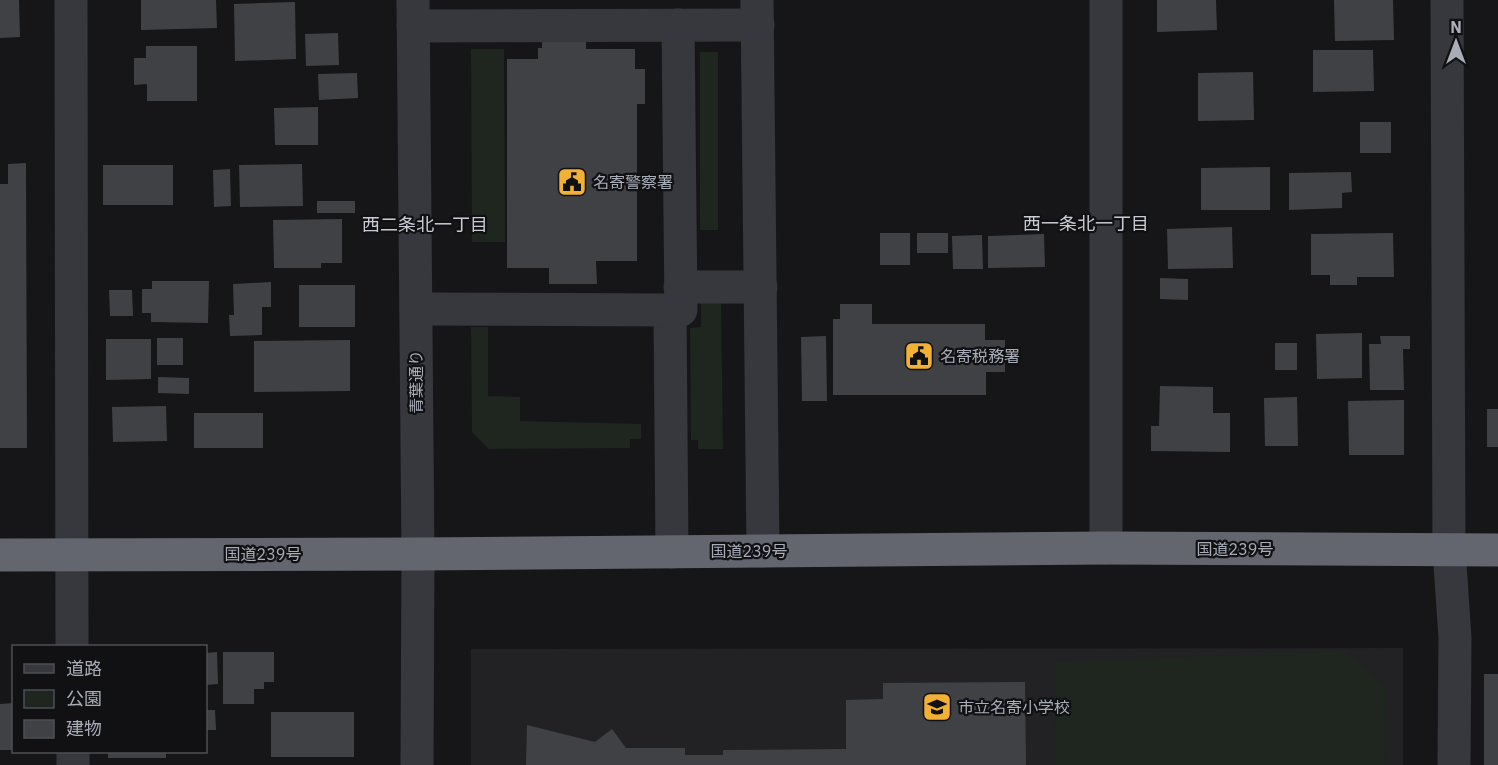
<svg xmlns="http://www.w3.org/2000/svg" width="1498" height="765" font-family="'IBM Plex Sans','Noto Sans JP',sans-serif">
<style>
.built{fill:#222225}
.green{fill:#1e261f}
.building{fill:#404145}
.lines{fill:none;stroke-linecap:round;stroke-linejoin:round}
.minor{stroke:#37383d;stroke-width:33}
.highway{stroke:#63666e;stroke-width:33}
.labels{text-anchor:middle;stroke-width:4.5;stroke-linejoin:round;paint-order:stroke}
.poi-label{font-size:16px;fill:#a8adb8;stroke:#111113;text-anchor:start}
.street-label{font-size:16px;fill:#a8adb8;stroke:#111113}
.neighbourhood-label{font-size:18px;fill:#c9ccd4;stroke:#111113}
</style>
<rect width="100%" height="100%" fill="#161618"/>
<path class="built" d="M1403,648V765H471V649Z"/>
<g class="green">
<path d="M471,49H504L505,242H472Z"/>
<rect x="700" y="52" width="18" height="178"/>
<path d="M721,300L723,449H698V440H691L690,328L701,327V303Z"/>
<path d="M471,327H488V396L520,397V421L641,424V439H630V448L489,449L472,432Z"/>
<path d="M1345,651L1385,687L1384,765H1055L1056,662Z"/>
</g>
<g class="building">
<path d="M0,0H19L20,37L0,38Z"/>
<path d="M141,0H216L217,28L141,30Z"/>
<path d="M1157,0H1216L1217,30L1157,32Z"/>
<path d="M1334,0H1393L1394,40L1335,41Z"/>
<path d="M295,2L296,59L235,61L234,4Z"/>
<path d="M338,33L339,65L306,66L305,34Z"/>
<path d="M542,37H586V49H635V69H645V104H637V261H596L597,284H549V268H507V59H538V48H542Z"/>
<path d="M146,46H197V101H147V84L134,85V58H146Z"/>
<path d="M1313,50H1373L1374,91L1313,92Z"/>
<path d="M1253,72L1254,120L1198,121V73Z"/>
<path d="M357,73L358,98L319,100L318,74Z"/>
<path d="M318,107V145H275L274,108Z"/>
<rect x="1360" y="122" width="31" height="31"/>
<path d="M26,163L27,448H0V184H8V164Z"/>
<path d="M302,164L303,206L240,207L239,165Z"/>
<rect x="103" y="165" width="70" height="40"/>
<path d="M1270,167V210H1201V168Z"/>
<path d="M230,169L231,206L214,207L213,170Z"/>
<path d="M1351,172L1352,192L1342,193V208L1289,210V173Z"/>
<rect x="317" y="201" width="38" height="12"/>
<path d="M342,219V263H321V268H274L273,220Z"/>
<path d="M1232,227L1233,268L1168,269L1167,229Z"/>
<rect x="880" y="233" width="30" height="32"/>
<rect x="917" y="233" width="31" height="20"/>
<path d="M1393,233L1394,277H1357V285H1330V275H1311V234Z"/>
<path d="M1044,234L1045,267L988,268V236Z"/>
<path d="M982,235L983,269H953L952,236Z"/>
<path d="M1160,278L1188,279V300L1160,299Z"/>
<path d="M152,281H209L208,323L151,322V313H142V289H152Z"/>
<path d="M271,282V307H262V335L230,336L229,315H234L233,284Z"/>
<rect x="299" y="285" width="56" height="42"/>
<path d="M109,290H132L133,316H110Z"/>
<path d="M840,304H872V324H985V340H1005V372H986V395H833V319H840Z"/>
<path d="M1362,333V378L1317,379L1316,334Z"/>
<path d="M826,336L827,401H802L801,337Z"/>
<path d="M1380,336H1410V349H1403L1404,390H1370L1369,344H1381Z"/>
<rect x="157" y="338" width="26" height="27"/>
<path d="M106,339H151V379L106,380Z"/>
<path d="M350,340V391L254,392V341Z"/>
<rect x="1275" y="343" width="22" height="27"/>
<path d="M158,377L189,378V394L158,393Z"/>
<path d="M1160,386L1213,387V413H1230V452L1151,451V426H1159Z"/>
<path d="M1297,397L1298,446H1265L1264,398Z"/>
<path d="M1404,400V455H1349L1348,401Z"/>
<path d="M166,406L167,441L113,442L112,407Z"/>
<rect x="1487" y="409" width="11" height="38"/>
<rect x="194" y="413" width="69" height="35"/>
<path d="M217,652L218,684L206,685V653Z"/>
<path d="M223,652H274V682H264V689H254V704H223Z"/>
<rect x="1484" y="674" width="14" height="91"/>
<path d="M1025,682L1026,765H526L527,725L595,742L612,729L626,748H685V755H723V750L846,749V700L883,699V683Z"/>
<path d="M14,703V750H0V704Z"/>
<path d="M206,710H215L216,730H206Z"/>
<rect x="271" y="712" width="83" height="45"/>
<rect x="108" y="752" width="58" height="6"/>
</g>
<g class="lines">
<g class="minor">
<path d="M71,0L72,646"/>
<path d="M413,0L418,554L417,765"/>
<path d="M757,0L763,551"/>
<path d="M1106,0V548"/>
<path d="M1447,0L1449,549L1455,638L1454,765"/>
<path d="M413,26L758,25"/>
<path d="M680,287H761"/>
<path d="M416,309L670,310L672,552"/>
<path d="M670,310H681L678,25"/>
<path d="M73,752V765"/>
</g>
<path class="highway" d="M0,555L418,554L1106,548L1498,550"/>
</g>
<defs>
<g id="civic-square" transform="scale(1.5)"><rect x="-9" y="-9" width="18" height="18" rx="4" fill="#f2b134" stroke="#111113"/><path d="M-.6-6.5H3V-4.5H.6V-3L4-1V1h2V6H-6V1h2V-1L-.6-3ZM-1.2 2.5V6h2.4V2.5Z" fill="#111"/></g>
<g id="school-square" transform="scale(1.5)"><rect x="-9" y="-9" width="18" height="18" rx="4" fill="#f2b134" stroke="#111113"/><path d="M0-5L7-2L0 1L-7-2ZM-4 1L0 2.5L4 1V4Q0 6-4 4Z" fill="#111"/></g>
</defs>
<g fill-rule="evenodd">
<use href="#civic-square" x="572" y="182"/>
<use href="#civic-square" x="919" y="356"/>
<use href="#school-square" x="937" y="707"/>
</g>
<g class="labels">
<g class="poi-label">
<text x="593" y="188">名寄警察署</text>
<text x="940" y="362">名寄税務署</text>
<text x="958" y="713">市立名寄小学校</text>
</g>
<g class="street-label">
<text transform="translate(416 382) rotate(-90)" y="6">青葉通り</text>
<text x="1235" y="555">国道239号</text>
<text x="749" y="557">国道239号</text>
<text x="263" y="560">国道239号</text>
</g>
<g class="neighbourhood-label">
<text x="1086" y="230">西一条北一丁目</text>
<text x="425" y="231">西二条北一丁目</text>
</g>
</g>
<rect x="12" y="645" width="195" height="108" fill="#111113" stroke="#4d4f55" stroke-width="1.5"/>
<rect x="24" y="664" width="30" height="9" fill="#37383d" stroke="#4d4f55" stroke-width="1.5"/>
<text x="66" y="675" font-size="18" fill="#a8adb8">道路</text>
<rect x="24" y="690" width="30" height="18" fill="#1e261f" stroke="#4d4f55" stroke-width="1.5"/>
<text x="66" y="705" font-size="18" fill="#a8adb8">公園</text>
<rect x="24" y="720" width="30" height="18" fill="#404145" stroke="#4d4f55" stroke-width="1.5"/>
<text x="66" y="735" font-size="18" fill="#a8adb8">建物</text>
<g transform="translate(1456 42)" stroke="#111113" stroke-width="4.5" paint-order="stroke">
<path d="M0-4.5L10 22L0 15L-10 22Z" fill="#a8adb8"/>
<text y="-9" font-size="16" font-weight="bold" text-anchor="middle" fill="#a8adb8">N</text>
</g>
</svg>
